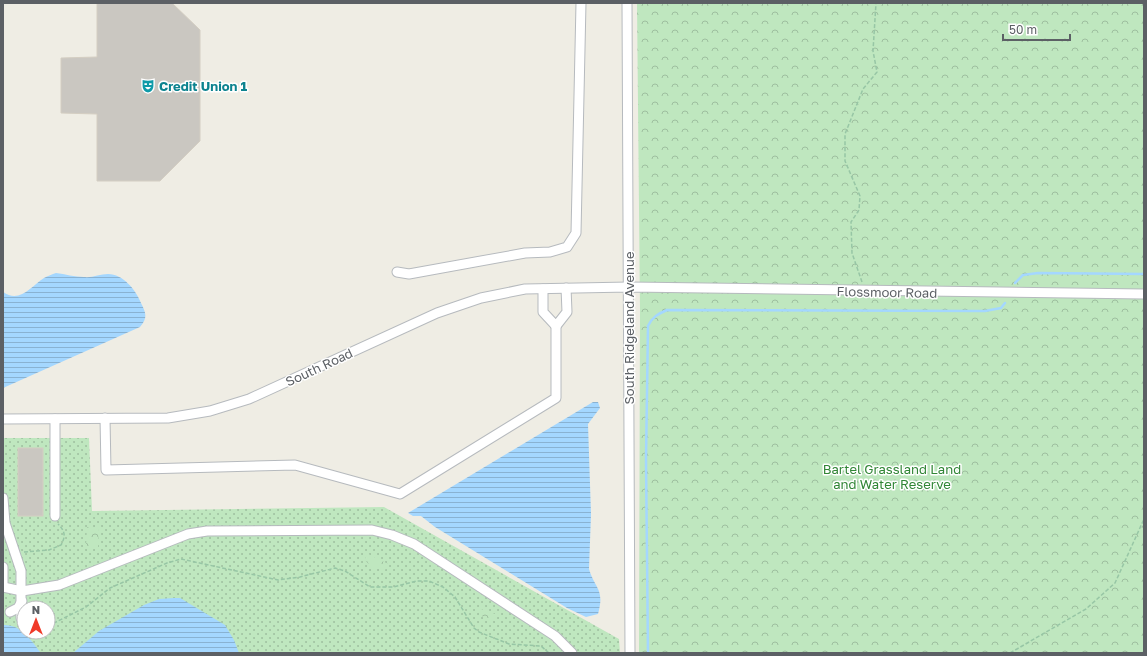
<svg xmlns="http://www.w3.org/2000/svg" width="1147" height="656" font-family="'Golos Text',sans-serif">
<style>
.grass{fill:url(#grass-dots);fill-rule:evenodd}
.forest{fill:url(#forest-crowns)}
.water{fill:url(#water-rules)}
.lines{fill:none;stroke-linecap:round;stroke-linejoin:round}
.stream{stroke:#a4d7ff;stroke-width:2.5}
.building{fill:#cac7c1;stroke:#d4cec2}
.minor-casing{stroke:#b6babe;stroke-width:11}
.path{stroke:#97c6a5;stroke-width:1.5;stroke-dasharray:4 2;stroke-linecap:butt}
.minor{stroke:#fff;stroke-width:9}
.labels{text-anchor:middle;stroke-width:3;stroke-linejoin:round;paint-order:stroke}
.culture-label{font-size:13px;font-weight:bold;fill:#0d838f;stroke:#fff;text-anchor:start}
.street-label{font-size:13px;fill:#5c6065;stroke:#fff}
.park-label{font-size:13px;fill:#318636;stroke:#fff}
</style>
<defs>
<pattern id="grass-dots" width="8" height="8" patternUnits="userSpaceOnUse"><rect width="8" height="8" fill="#bfe7bf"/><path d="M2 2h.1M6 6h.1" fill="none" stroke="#9ebf9f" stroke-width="1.8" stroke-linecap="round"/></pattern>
<pattern id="forest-crowns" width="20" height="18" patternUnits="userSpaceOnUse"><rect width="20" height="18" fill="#bfe7bf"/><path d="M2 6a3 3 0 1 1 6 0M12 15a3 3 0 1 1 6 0" fill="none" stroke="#9ebf9f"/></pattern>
<pattern id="water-rules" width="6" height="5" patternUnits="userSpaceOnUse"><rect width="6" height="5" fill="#a4d7ff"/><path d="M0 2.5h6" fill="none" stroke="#89b2d2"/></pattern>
</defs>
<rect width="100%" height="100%" fill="#efede4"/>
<path class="grass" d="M3,438H89L92,511L384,507L619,639L620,653H3ZM24,608H48V632H24Z"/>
<g class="forest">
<path d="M637,3H1144V653H639L640,310Z"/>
<path d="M87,527L99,528L98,548L86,547Z"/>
<path d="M368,554L388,564L387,569C379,570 367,567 365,558Z"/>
<path d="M481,609L495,614V619L489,620L480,615L479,612Z"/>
</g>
<g class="water">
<path d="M56,273C65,274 75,277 84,277C92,278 100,274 108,274C123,274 136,290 141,303C146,313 148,318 140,327L3,388V292C20,304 31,286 44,278C48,276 52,274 56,273Z"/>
<path d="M593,402H598L600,408L588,424L591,514L589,569C595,589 605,589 598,614L586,617L567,608L435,527L421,516H413L408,513Z"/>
<path d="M174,598H180L225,625L234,640L239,653H73L99,631L144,605L159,599Z"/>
<path d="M3,625C21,624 31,640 41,653H3Z"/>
</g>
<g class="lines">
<g class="stream">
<path d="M1015,283L1023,275L1038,273L1144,274"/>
<path d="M648,653L646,459L648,326C652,317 658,314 667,310L985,311L1001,308L1005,303"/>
</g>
</g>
<g class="building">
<path d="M97,3H172L200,30V141L160,181H97V114L61,113V58L97,57Z"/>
<rect x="18" y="448" width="25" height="68"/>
</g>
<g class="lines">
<g class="minor-casing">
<g id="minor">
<path d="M627,3L630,653"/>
<path d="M397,272L409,274L525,253L550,252L567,247L576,233L581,3"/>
<path d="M543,289V312L556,326L567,312L566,288"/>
<path d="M105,418L106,470L295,465L400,494L556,398V326"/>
<path d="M3,419L168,418L210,411L249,399L437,313L481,298L525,289L629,287L1144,294"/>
<path d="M55,419V516"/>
<path d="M3,498L5,523L21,571V618"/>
<path d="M3,567V587"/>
<path d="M3,587L22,591L59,585L188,534L207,531L372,530L392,535L414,544L555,636L572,653"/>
<path d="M10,612L18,608L22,601"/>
</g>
</g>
<g class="path">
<path d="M862,282L852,253L851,222L859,210L860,196L845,161V134L863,89L877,72L873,51L876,3"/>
<path d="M24,552L49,550L61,545C66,536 65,531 58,524"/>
<path d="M48,626L86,607L110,588L167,563L181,559L278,580L300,577L335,568L345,571L370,587H393L417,581H429L443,587L455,597L474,628L479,632L509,644L541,646L549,653"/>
<path d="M1010,653L1086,609L1115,583L1144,519"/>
</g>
<use href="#minor" class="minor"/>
</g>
<defs>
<g id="theatre-bare" transform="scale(1.08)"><path d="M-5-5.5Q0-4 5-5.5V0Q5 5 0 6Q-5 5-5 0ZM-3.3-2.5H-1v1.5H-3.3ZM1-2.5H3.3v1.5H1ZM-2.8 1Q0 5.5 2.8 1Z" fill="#0f9aa8" stroke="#fff" stroke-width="2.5" paint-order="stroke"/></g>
</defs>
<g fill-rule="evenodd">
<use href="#theatre-bare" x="148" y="86"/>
</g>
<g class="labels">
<g class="culture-label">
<text x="159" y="91">Credit Union 1</text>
</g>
<g class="street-label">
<text transform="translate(887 292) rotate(1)" y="5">Flossmoor Road</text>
<text transform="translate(629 328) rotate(-90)" y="5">South Ridgeland Avenue</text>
<text transform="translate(319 367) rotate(-25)" y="5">South Road</text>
</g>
<g class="park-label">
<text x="892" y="474">Bartel Grassland Land<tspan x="892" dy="15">and Water Reserve</tspan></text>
</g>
</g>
<rect width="1147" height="656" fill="none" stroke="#5c6065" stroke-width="8"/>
<g transform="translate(36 620)"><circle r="19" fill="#ffffff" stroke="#bebfc1"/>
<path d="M0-3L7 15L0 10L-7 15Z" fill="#f03a29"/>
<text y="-6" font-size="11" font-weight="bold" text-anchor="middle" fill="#5c6065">N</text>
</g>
<path d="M1003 34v6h67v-6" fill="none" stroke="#5c6065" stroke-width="2"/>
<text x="1009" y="34" font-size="12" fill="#5c6065" stroke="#ffffff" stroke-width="3" paint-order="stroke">50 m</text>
</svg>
